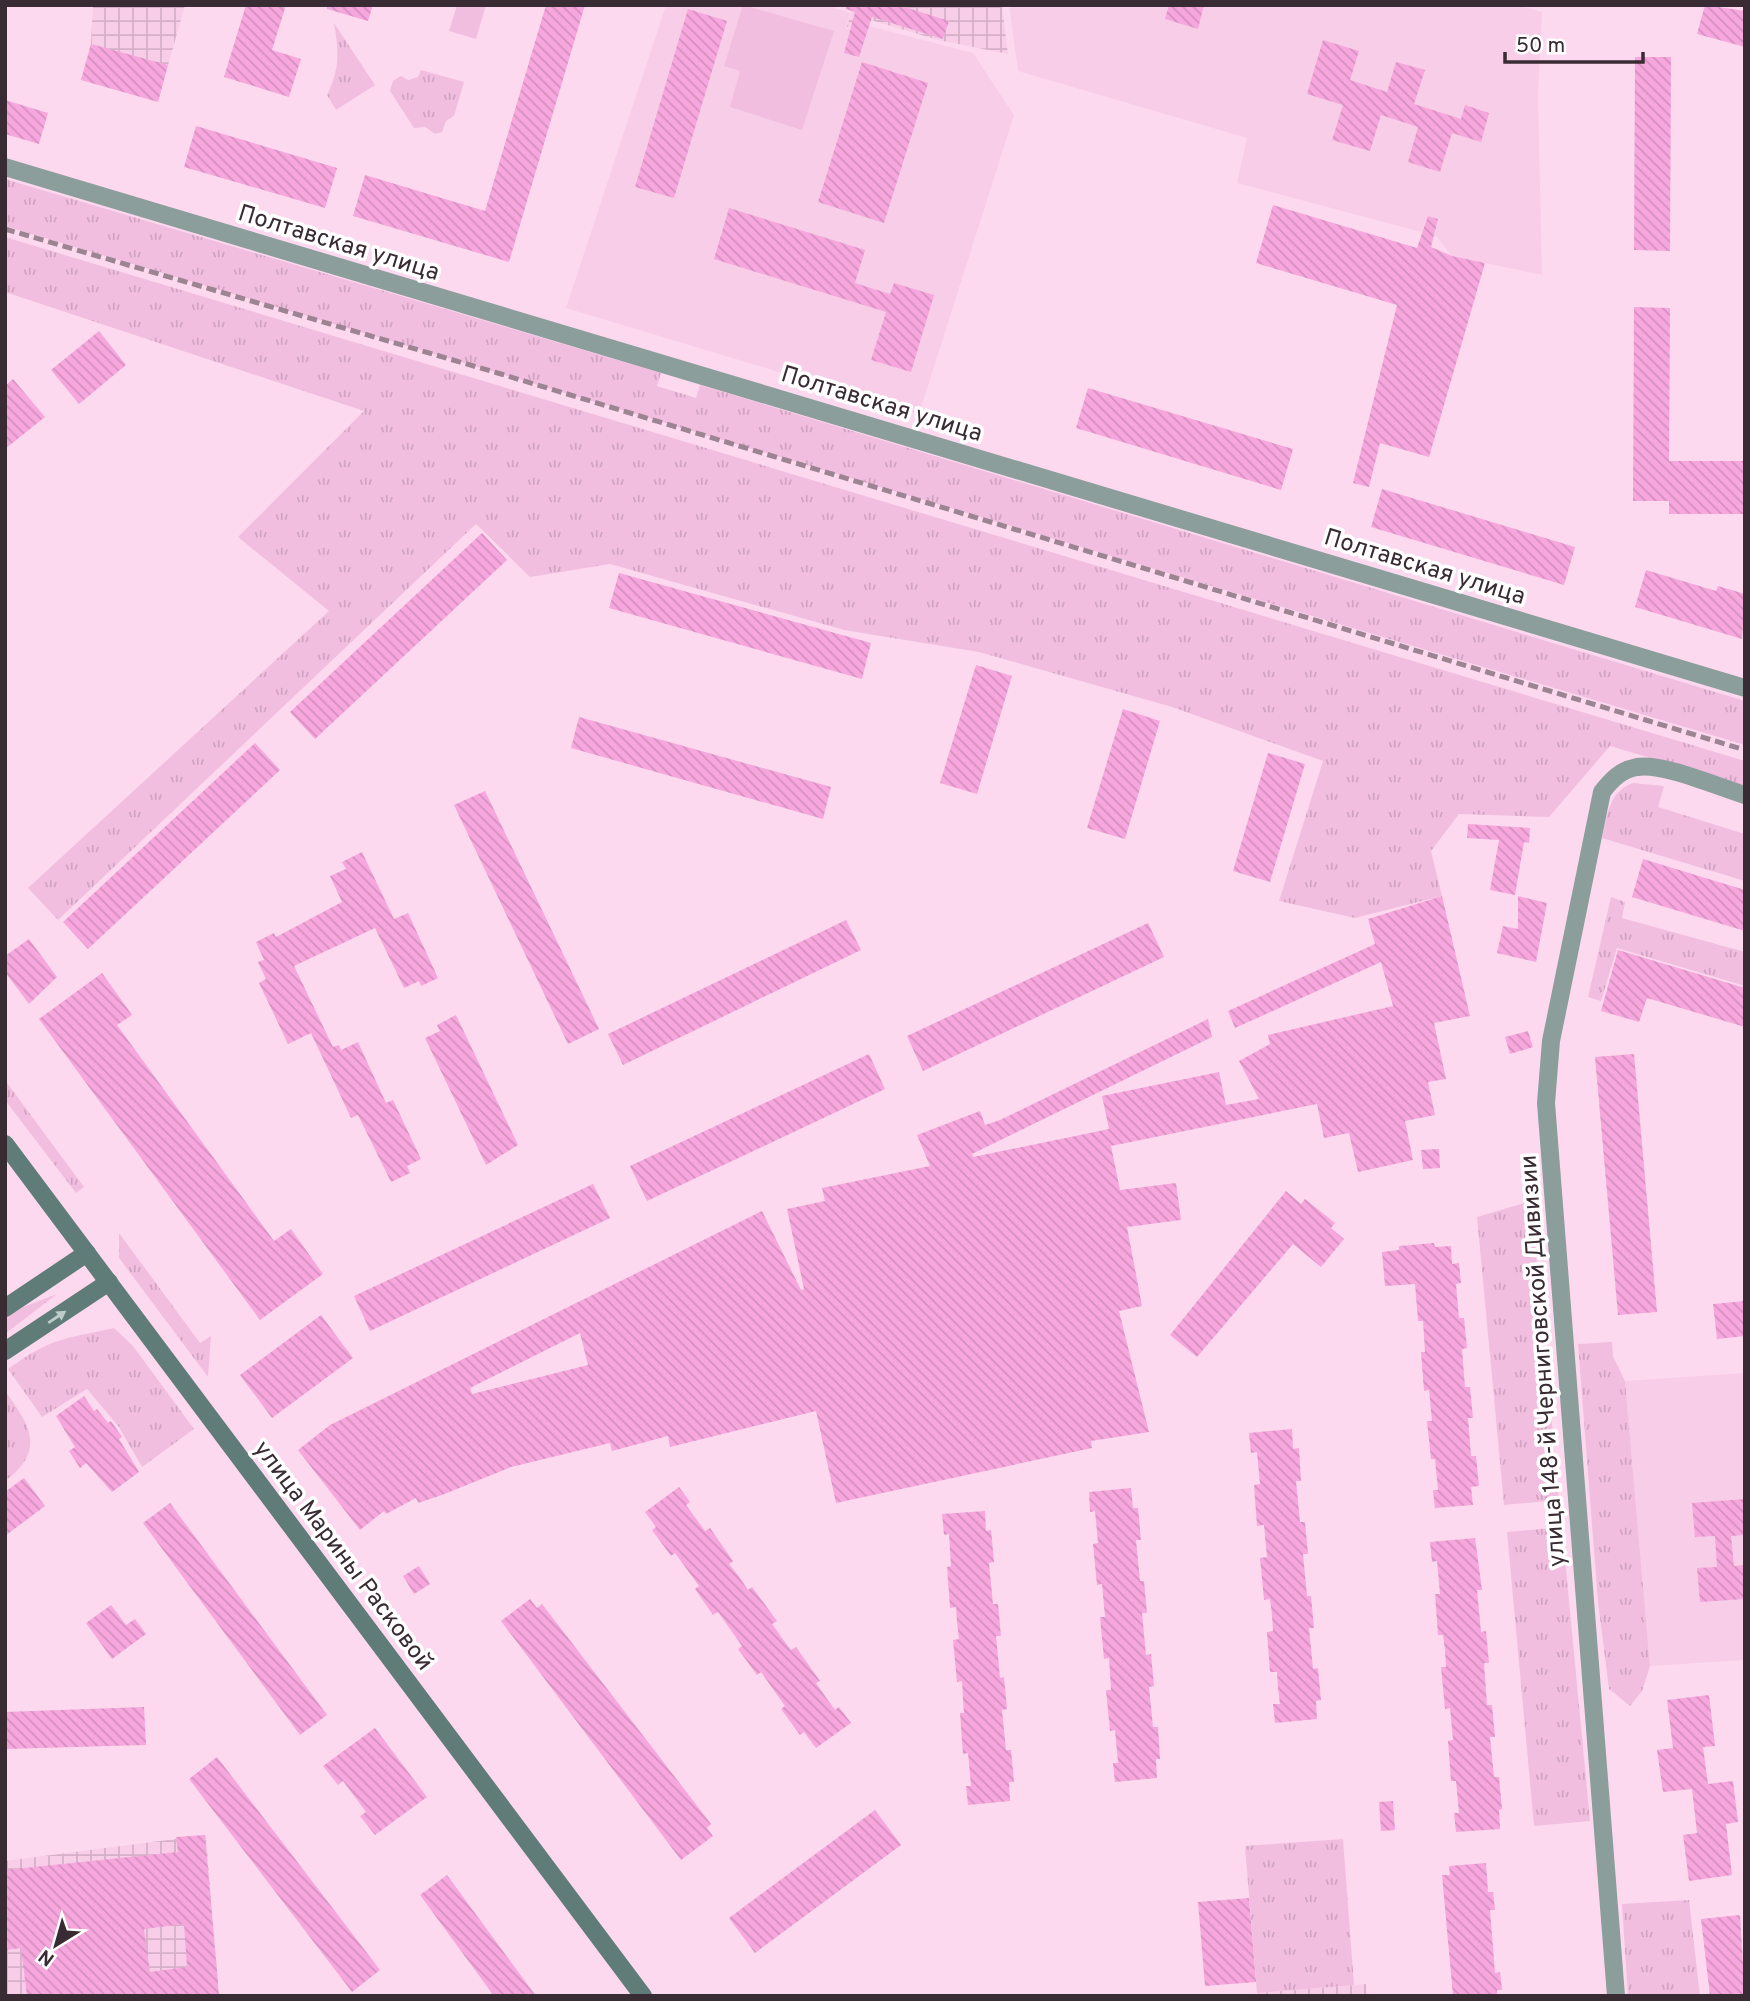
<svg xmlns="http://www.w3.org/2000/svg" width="1750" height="2001" font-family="Overpass,sans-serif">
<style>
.built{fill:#f8cde8}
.industrial{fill:url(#industrial-grid)}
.grass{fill:url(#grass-tufts)}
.pitch{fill:#f2bee0}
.building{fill:url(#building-back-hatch);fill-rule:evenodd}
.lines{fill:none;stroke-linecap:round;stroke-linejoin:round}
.tertiary{stroke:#8b9e9c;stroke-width:18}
.secondary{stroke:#5f7c79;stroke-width:18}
.rail{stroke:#9d8493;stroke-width:5;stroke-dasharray:10 5;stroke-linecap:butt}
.oneway{fill:#bfcbc9}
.labels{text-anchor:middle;stroke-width:7;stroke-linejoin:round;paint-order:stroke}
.street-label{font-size:24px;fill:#392b34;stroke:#fff}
</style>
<defs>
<pattern id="industrial-grid" width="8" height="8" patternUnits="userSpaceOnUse" patternTransform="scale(1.75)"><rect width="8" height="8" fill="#f8cde8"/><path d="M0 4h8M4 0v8" fill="none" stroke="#d5b0c8"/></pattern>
<pattern id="grass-tufts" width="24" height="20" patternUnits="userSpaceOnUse" patternTransform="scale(1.75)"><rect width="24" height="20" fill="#f2bee0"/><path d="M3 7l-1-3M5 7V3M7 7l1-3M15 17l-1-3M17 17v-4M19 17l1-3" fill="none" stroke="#d0a3c1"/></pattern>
<pattern id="building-back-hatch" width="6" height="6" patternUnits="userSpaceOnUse" patternTransform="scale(1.75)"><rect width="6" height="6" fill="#f7a7dd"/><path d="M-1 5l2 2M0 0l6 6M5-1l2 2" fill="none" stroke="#d490be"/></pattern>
</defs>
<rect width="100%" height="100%" fill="#fdd9ef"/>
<g class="built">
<path d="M666,5H826L850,13L846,28L866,33L869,26L973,53L1014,115L919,414L566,308Z"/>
<path d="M1009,5H1518L1542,12L1538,94L1542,275L1452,256L1436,236L1237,183L1247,138L1018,71Z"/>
<path d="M1745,1373V1660L1650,1666L1625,1381Z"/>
</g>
<g class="industrial">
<path d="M93,5H185L158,101L81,80L91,44Z"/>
<path d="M853,5H1002L1008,54L938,40L871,20L866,31L847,27Z"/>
<path d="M206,1835L219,1996H5V1861Z"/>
<path d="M1366,1984L1367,1996H1257V1993Z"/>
</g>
<g class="grass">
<path d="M334,23L375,85L336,110L327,95C340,69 339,51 334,23Z"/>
<path d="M421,70L464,82L454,116L446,121L442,132L435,134L425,127L414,128L390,91L393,81L401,76L408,80L418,77Z"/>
<path d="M5,179L661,373L657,386L696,398L700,385L1745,701V745L5,226Z"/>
<path d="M5,237L1745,761V786L1610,746L1549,817L1459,814L1431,851L1442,896L1355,918L1279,901L1323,761L1172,707L979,652L844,630L610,564L530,577L476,524L58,920L28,888L329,611L238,537L364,411L5,292Z"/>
<path d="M1633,783L1664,786L1658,807L1745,834V881L1602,838C1607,816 1609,791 1633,783Z"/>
<path d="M1611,897L1625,902L1622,918L1745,952V986L1617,948L1601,1001L1588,997Z"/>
<path d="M5,1080L84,1187L76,1193L5,1100Z"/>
<path d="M1531,1201L1559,1500L1504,1505L1477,1217Z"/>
<path d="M119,1233L200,1343L211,1336L208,1377L119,1258Z"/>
<path d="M57,1294L5,1334V1318L23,1307Z"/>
<path d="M114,1328L133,1346L194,1429L142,1467L119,1427L87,1389L42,1417L8,1369C52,1337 65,1339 114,1328Z"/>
<path d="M1612,1342L1613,1356L1625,1381L1650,1666L1642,1691L1630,1706L1609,1689L1598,1602L1578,1344Z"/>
<path d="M5,1391C29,1424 47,1450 5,1481Z"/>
<path d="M1562,1527L1590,1821L1534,1826L1507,1532Z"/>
<path d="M1343,1839L1354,1985L1257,1993L1245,1846Z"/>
<path d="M1689,1900L1700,1996H1628L1622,1904Z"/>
</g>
<g class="pitch">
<path d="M457,5H486L476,39L449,31Z"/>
<path d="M743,5L834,31L802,130L730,107L740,71L724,66Z"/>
</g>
<g class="building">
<path d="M246,5H286L272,50L301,59L289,97L224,77Z"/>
<path d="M327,5H373L368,21L327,9Z"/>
<path d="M546,5H585L509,262L353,216L365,175L485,211Z"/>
<path d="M846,5H898L949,21L943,39L872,17L859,57L844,53L855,12L846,9Z"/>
<path d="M1169,5H1204L1198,29L1165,19Z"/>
<path d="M1705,5L1745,11V47L1697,34Z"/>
<path d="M688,9L727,21L674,198L635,187Z"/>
<path d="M1323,40L1359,51L1350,80L1387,92L1396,62L1425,70L1414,104L1461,119L1465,105L1489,113L1481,142L1452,133L1440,172L1408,162L1418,127L1381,115L1370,151L1332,140L1343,105L1307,94Z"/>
<path d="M91,44L168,65L158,102L81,80Z"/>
<path d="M1635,57H1671L1670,251L1634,250Z"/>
<path d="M862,62L928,83L884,223L818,202Z"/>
<path d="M5,100L48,113L39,144L5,134Z"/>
<path d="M196,126L337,168L325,208L184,167Z"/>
<path d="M1273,205L1417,248L1428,216L1438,219L1431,247L1452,256L1485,263L1429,457L1380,443L1369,487L1353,483L1397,305L1256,263Z"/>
<path d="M729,208L865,250L855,283L890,294L894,283L934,295L911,372L871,360L886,312L714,259Z"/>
<path d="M1634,307L1670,308L1669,461H1745V514H1669V501H1633Z"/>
<path d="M99,331L126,365L79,404L51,370Z"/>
<path d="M13,379L45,417L5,449V386Z"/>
<path d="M1088,388L1293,449L1281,490L1076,428Z"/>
<path d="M1382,489L1575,547L1564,585L1371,527Z"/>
<path d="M482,533L507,560L315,739L290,712Z"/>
<path d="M1646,570L1716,591L1718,586L1745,594L1742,639L1635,607Z"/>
<path d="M619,573L871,643L862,679L609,608Z"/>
<path d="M976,665L1012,676L977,794L940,783Z"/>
<path d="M1123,709L1160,721L1125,839L1087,828Z"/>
<path d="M579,717L831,787L823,819L571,748Z"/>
<path d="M255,743L280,770L88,949L63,922Z"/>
<path d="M1268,753L1305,764L1270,882L1233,871Z"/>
<path d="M485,791L599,1029L568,1044L454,805Z"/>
<path d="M1468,824L1530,828L1529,843L1524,842L1515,895L1490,890L1499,840L1467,838Z"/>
<path d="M362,852L394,919L408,913L438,978L421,986L419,981L404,988L375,928L294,966L333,1047L339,1045L341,1050L358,1042L386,1103L393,1100L421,1159L407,1166L410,1173L391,1182L358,1115L351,1118L311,1033L288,1044L259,983L266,979L258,962L264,960L256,942L274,933L276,937L342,902L330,876L346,869L342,862Z"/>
<path d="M1643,859L1745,890V931L1632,897Z"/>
<path d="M1442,896L1470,1016L1434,1023L1446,1079L1428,1082L1435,1115L1405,1121L1413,1160L1358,1172L1349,1133L1324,1138L1317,1104L1111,1146L1120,1190L1176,1183L1181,1220L1127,1227L1142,1306L1119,1311L1149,1432L1091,1441L1092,1448L836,1503L816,1411L670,1447L668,1436L612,1451L610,1443L511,1467L442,1495L418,1503L416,1498L386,1514L384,1511L360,1530L298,1450L330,1425L762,1211L801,1290L804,1289L787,1209L825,1201L822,1188L930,1166L917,1135L980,1111L985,1125L1000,1120L1208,1019L1212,1037L972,1154L973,1157L1109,1129L1102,1096L1219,1072L1226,1105L1259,1099L1239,1061L1270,1044L1268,1035L1393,1006L1381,962L1235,1028L1228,1011L1375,944L1368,919ZM580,1333L588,1365L472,1394L470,1388Z"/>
<path d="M1518,896L1547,903L1536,962L1497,953L1503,926L1518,929Z"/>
<path d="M846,920L861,950L623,1065L608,1034Z"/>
<path d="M1148,923L1164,957L923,1071L907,1036Z"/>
<path d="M29,939L57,977L29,1004L5,972V956Z"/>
<path d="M1618,950L1745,988V1027L1647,998L1639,1022L1601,1011Z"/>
<path d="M102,973L132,1015L117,1025L274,1241L291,1229L323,1274L260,1320L39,1019Z"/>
<path d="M456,1015L518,1145L486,1165L425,1038L440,1031L437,1025Z"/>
<path d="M1528,1031L1533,1047L1510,1054L1505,1037Z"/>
<path d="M869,1054L885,1089L647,1201L630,1166Z"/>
<path d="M1634,1054L1657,1312L1618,1315L1595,1057Z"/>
<path d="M1439,1149L1440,1168L1423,1169L1421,1150Z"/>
<path d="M593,1184L610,1218L370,1331L354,1296Z"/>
<path d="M1286,1191L1301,1204L1305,1199L1335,1223L1331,1228L1344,1239L1321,1267L1293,1244L1197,1357L1170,1335Z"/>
<path d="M1434,1243L1435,1247L1451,1246L1452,1264L1459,1263L1461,1283L1456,1284L1459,1318H1464L1467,1348L1462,1349L1465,1387H1470L1473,1418H1468L1471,1456H1476L1479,1486L1471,1487L1473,1505L1435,1508L1433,1490H1438L1435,1459H1431L1427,1421H1432L1429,1390L1424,1391L1421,1352H1425L1423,1321H1418L1415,1284L1385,1286L1382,1252L1399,1250V1246Z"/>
<path d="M1745,1301V1336L1717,1339L1713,1304Z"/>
<path d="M321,1315L353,1358L272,1418L240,1375Z"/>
<path d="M84,1396L94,1411L97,1409L108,1423L111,1421L122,1437L119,1439L139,1472L112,1492L86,1463L80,1468L69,1451L75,1447L56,1416Z"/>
<path d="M1292,1429L1293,1449L1299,1448L1301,1481H1296L1300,1522H1305L1308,1554H1303L1307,1596H1311L1314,1628H1309L1313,1669L1318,1668L1321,1700L1316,1701L1317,1719L1275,1723L1273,1704H1280L1278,1688L1277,1672H1270L1267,1632L1273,1631L1272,1615L1270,1599L1264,1600L1260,1558L1267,1557L1264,1525L1257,1526L1254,1485L1260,1484L1257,1452L1251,1453L1249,1433Z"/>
<path d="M24,1478L45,1506L5,1536V1492Z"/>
<path d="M679,1487L690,1502L686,1505L705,1531L710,1528L733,1561L729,1564L738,1575L748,1590L752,1587L777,1621L772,1624L782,1638L791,1650L796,1647L820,1681L816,1683L825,1696L835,1710L839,1707L851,1723L816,1748L804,1732L800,1735L781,1709L785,1706L761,1672L757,1675L738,1649L742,1646L718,1612L713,1615L695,1589L699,1586L675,1553L671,1556L652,1530L656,1527L645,1512Z"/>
<path d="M1131,1488L1133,1508H1138L1141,1540H1136L1140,1581H1144L1147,1613H1142L1146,1655L1151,1654L1154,1686L1149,1687L1153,1727H1158L1160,1759H1156L1157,1778L1115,1782L1113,1763H1118L1115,1730L1110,1731L1106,1690H1111L1109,1658L1104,1659L1100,1617H1105L1102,1584L1097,1585L1093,1544L1098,1543L1095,1511L1090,1512L1089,1492Z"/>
<path d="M1745,1499V1535L1731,1536L1734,1566L1745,1565V1599L1700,1602L1697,1568L1717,1567L1715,1536L1695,1537L1692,1503Z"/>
<path d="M170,1503L327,1715L300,1735L143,1523Z"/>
<path d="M985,1511L986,1531L991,1530L994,1562L989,1563L993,1604H998L1001,1636H996L1000,1678L1004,1677L1007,1709L1002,1710L1006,1750H1011L1014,1782H1009L1010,1801L968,1805L966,1786H971L968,1753L963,1754L960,1713H964L963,1699L962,1681L957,1682L953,1640L959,1639L957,1622L956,1607L950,1608L947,1567L951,1566L950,1551L949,1534L944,1535L942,1514Z"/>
<path d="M1475,1538L1482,1590H1477L1481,1632L1486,1631L1489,1663H1484L1487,1705H1492L1495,1737H1490L1494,1777H1499L1502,1809L1499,1810L1500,1829L1456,1832L1454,1813H1459L1456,1781H1451L1448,1741L1453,1740L1450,1708L1445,1709L1441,1667H1446L1445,1650L1443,1635H1438L1435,1594H1440L1437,1561L1432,1562L1430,1542Z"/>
<path d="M419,1566L430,1584L414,1594L403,1576Z"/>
<path d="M530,1599L537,1608L542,1604L711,1824L707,1828L713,1836L681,1860L501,1621Z"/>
<path d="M111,1605L126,1625L135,1619L146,1634L112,1659L86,1623Z"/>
<path d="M1709,1695L1715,1746L1703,1747L1708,1784L1733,1781L1738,1822L1726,1824L1732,1875L1689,1881L1683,1835L1697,1833L1692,1789L1663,1792L1657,1750L1673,1748L1667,1700Z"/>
<path d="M144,1707L146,1745L5,1749V1712Z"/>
<path d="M375,1728L427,1797L375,1835L360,1816L366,1812L343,1781L338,1785L323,1766Z"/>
<path d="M217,1757L380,1970L352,1992L189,1779Z"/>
<path d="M1393,1801L1395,1830L1381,1831L1379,1802Z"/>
<path d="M875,1810L901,1845L755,1953L729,1918Z"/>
<path d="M205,1835L219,1996H27L21,1948L5,1950V1870L178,1852L176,1837ZM184,1924L187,1967L150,1972L144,1929Z"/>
<path d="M1486,1863L1488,1892H1493L1495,1910H1490L1495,1973L1500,1972L1502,1990H1497V1996H1453L1442,1875H1450L1449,1866Z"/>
<path d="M447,1875L536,1996H494L420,1895Z"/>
<path d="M1249,1898L1256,1982L1205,1986L1198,1902Z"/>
<path d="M1740,1915L1745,1996H1710L1701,1919Z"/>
</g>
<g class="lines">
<g class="tertiary">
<path d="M5,167L1745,688"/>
<path d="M1616,1996L1546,1103L1551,1041L1602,792C1612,779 1621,770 1637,767C1664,763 1718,787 1745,795"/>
</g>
<g class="secondary">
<path d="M5,1144L643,1996"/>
<path d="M5,1308L87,1253"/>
<path d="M5,1351L109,1282"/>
</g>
<path class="rail" d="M5,229L501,374L1745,750"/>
</g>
<defs><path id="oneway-solid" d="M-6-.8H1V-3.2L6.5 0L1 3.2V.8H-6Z" transform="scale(1.75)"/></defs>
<use class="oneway" href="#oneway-solid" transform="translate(57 1317) rotate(-34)"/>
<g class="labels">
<g class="street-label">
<text transform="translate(339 242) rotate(17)" y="8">Полтавская улица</text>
<text transform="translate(882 403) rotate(17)" y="8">Полтавская улица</text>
<text transform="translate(1425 566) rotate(17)" y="8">Полтавская улица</text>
<text transform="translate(1542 1361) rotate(-94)" y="8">улица 148-й Черниговской Дивизии</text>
<text transform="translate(344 1555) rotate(53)" y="8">улица Марины Расковой</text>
</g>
</g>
<rect width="1750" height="2001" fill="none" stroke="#392b34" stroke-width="14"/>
<g transform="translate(56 1945) rotate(217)" stroke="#ffffff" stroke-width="5" paint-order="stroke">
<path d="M0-5L12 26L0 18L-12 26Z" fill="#392b34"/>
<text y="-10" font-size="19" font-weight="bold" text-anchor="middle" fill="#392b34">N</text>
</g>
<path d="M1505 52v10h138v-10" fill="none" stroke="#392b34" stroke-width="3.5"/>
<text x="1516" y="52" font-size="21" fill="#392b34" stroke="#ffffff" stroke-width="5" paint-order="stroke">50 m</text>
</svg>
